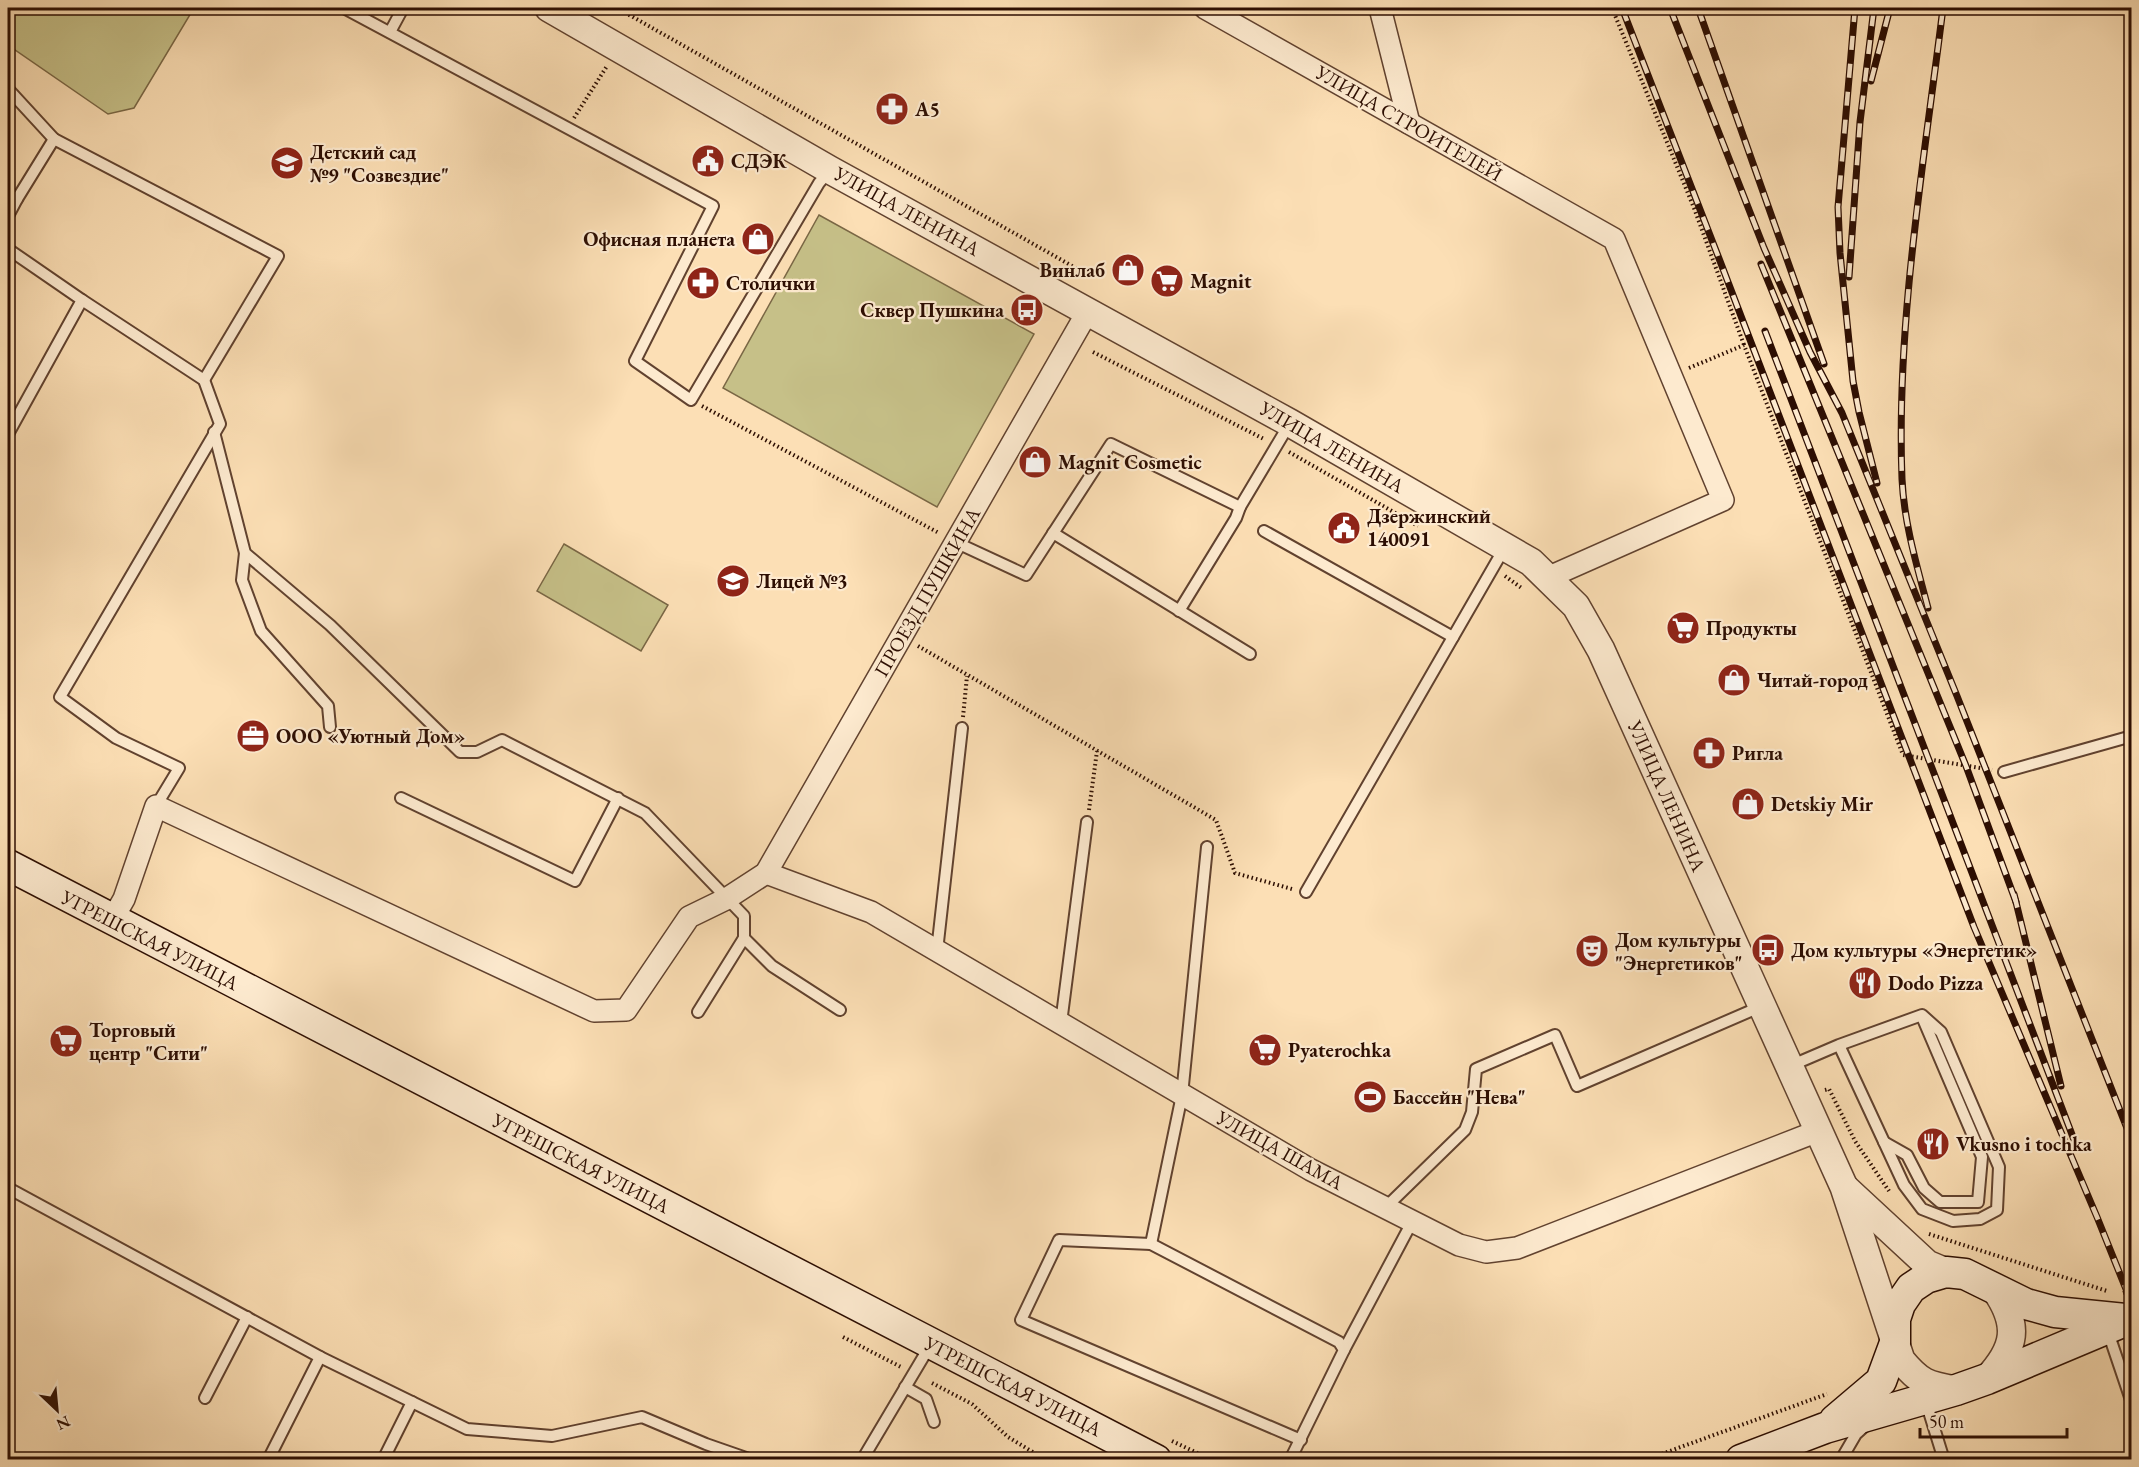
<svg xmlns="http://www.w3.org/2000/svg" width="2139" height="1467" font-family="'EB Garamond',serif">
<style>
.green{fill:#c6c088;stroke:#7a6745;stroke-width:1.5}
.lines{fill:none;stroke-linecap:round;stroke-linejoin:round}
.service-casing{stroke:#61422f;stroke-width:14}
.minor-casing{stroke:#61422f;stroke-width:24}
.tertiary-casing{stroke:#61422f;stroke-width:30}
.secondary-casing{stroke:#2d0e02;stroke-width:33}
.path{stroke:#2d0e02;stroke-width:4;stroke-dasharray:1.5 3;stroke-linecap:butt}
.service{stroke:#fdeacf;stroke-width:10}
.minor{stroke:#fdeacf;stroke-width:21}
.tertiary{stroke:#fdeacf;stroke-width:27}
.secondary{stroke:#fdeacf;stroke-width:30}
.rail-casing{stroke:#2d0e02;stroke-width:7}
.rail{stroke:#fdeacf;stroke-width:4.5;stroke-dasharray:14;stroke-linecap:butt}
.labels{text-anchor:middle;stroke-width:4.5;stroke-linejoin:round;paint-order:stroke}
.poi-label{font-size:20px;font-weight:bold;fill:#2d0e02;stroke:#fdeacf;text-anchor:start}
.street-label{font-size:20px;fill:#2d0e02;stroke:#fdeacf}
</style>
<rect width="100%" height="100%" fill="#fcdfb5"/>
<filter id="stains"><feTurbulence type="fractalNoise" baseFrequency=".00333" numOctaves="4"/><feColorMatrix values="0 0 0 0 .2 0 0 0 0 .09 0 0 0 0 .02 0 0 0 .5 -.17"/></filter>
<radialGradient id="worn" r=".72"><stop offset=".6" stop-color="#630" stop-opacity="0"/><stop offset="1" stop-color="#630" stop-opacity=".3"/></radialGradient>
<g class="green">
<path d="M8,8H194L134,108L108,114L8,45Z"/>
<path d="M819,215L1034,334L937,507L723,388Z"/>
<path d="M564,544L668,605L641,651L537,591Z"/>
</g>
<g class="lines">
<g class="service-casing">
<g id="service">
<path d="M344,8L713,206L635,361L691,400L819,183L830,170"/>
<path d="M390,32L403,8"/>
<path d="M8,89L54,139"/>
<path d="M8,194L17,199L8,216"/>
<path d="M17,199L54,139L278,256L204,380L82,300"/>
<path d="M8,249L82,300L8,434"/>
<path d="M214,432L245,553L330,625L460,752H477L502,740L645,813L744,916V938L698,1012"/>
<path d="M1264,531L1453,637"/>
<path d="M1053,533L1250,654"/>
<path d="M955,542L1026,575L1111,444L1240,507L1290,423"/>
<path d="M245,553L242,580L261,631L328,706L330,727"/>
<path d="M1179,611L1236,518L1240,507"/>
<path d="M2004,772L2132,736"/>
<path d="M401,798L575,881L618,798"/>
<path d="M156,806L179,768L116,738L60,697L220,424L204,380"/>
<path d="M1207,847L1182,1095L1151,1244L1059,1240L1021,1320L1301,1440"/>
<path d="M1306,892L1505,547"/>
<path d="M744,938L772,966L840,1010"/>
<path d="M937,951L962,728"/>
<path d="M1061,1023L1087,822"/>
<path d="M1790,1066L1839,1045L1922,1015L1941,1032L1999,1167L1997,1210L1980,1219L1953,1221L1922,1209L1904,1185L1839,1045"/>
<path d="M1884,1142L1907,1155L1924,1188L1940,1202H1978L1982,1157L1923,1019"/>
<path d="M8,1188L320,1357L268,1460"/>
<path d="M1385,1208L1465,1130L1472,1112L1476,1069L1555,1035L1577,1086L1762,1006"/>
<path d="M1151,1244L1339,1342L1344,1350L1290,1460"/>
<path d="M2108,1332L2132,1403"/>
<path d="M1344,1350L1412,1222"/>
<path d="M320,1357L467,1429L552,1436L642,1417L706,1444L752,1460"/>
<path d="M905,1387L926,1399L934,1422"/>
<path d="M205,1398L247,1317"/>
<path d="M1926,1402L1944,1460"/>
<path d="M383,1460L412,1402"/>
<path d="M862,1460L931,1344"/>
<path d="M1839,1460L1842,1458L1856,1434L1866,1425"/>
</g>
</g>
<g class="minor-casing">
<g id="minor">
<path d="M1205,8L1614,239L1723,500L1547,578"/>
<path d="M1380,8L1409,123"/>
<path d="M766,873L871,912L1311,1170L1459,1245L1486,1252L1517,1248L1818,1131"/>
<path d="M112,920L124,899L156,806L594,1011L626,1010L689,917L726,899L766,873L1088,311"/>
</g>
</g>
<g class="tertiary-casing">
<g id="tertiary">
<path d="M549,8L830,170L1290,423L1531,562L1576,606L1601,650L1844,1187L1901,1360C1920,1383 1927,1385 1956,1390"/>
<path d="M1845,1188L1927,1264L1946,1272"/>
<path d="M1987,1379C2016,1348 2020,1325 1995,1289"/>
</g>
</g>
<g class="secondary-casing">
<g id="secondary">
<path d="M8,865L1156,1460"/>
<path d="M1835,1420L1881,1381L1895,1343V1319L1900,1304L1911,1288L1926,1278L1946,1272L1965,1274L2026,1304L2055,1312L2125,1319"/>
<path d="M1741,1460L1825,1428L1956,1390L1987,1379L2132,1318"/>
</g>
</g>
<g class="path">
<path d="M617,8L1081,271"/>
<path d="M1612,8L1694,208L1744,345"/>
<path d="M574,118L607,66"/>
<path d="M1093,352L1264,439"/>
<path d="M1689,368L1744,345L1903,755L1992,770"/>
<path d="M702,406L939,533"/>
<path d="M1289,452L1418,526"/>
<path d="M1505,576L1523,589"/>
<path d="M918,646L1216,820L1235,873L1292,889"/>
<path d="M963,717L967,676"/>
<path d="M1089,810L1097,751"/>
<path d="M1825,1090L1829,1089L1855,1141L1889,1191"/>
<path d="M1929,1234L2107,1291"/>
<path d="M2123,1293L2132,1290"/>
<path d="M843,1337L901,1367"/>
<path d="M932,1383L972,1404L1008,1437L1046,1460"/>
<path d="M1172,1441L1212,1460"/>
<path d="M1645,1460L1827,1394"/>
</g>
<use href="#service" class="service"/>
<use href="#minor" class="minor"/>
<use href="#tertiary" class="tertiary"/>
<use href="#secondary" class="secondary"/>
<g class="rail-casing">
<g id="rail">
<path d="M1622,8L1720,261L1974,927L2097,1217L2132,1304"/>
<path d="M1670,8L1764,248L1810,352L1842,413L1957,696L2132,1141"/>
<path d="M1698,8L1824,364"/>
<path d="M1855,8L1838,207L1840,253L1853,381L1859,412L1877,483"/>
<path d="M1871,81L1890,8"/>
<path d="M1761,264L1966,766L2016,902"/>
<path d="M1849,277L1860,122L1874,8"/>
<path d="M1765,331L2076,1145"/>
<path d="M1928,608C1917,566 1904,523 1902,479C1896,323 1924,162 1943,8"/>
<path d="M2014,894L2061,1086"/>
</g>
</g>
<use href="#rail" class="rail"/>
</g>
<defs>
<g id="pharmacy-disc" transform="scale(1.725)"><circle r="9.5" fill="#8f2418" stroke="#fdeacf"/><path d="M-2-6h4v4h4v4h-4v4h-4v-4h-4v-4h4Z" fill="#fff"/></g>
<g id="civic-disc" transform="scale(1.725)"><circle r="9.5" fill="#8f2418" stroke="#fdeacf"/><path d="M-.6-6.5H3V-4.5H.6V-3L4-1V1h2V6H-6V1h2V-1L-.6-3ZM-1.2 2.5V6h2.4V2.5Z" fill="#fff"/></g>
<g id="school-disc" transform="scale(1.725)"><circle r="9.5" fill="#8f2418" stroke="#fdeacf"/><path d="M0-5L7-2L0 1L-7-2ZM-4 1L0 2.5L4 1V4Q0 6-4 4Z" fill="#fff"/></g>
<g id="shop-disc" transform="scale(1.725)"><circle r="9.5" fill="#8f2418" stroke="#fdeacf"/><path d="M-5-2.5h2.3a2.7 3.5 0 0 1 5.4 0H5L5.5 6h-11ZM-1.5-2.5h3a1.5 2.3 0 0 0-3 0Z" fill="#fff"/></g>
<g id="supermarket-disc" transform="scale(1.725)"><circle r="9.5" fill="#8f2418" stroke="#fdeacf"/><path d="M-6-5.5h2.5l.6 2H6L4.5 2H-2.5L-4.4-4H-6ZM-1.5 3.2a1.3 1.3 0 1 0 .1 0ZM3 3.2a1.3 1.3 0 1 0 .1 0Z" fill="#fff"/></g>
<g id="bus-disc" transform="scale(1.725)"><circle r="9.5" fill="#8f2418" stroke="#fdeacf"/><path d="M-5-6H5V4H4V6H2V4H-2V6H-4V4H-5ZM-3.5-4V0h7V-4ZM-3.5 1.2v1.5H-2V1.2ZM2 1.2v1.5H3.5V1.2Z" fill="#fff"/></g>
<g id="office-disc" transform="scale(1.725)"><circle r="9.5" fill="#8f2418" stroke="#fdeacf"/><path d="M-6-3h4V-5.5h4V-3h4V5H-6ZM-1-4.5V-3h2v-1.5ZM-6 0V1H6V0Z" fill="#fff"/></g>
<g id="theatre-disc" transform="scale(1.725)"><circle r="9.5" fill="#8f2418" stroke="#fdeacf"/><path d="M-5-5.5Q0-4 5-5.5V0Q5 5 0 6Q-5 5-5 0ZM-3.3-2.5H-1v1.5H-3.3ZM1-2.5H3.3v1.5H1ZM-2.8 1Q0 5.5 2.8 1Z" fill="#fff"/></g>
<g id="restaurant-disc" transform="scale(1.725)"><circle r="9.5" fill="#8f2418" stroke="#fdeacf"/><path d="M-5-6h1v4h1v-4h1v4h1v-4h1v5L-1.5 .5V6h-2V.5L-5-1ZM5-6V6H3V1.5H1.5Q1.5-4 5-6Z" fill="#fff"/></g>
<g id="stadium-disc" transform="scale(1.725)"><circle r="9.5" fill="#8f2418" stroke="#fdeacf"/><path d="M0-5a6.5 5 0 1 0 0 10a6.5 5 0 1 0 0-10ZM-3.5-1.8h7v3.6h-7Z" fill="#fff"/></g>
</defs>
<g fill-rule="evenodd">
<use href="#pharmacy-disc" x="892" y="109"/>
<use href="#civic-disc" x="708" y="161"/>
<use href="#school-disc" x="287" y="163"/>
<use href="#shop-disc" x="758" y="239"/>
<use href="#shop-disc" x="1128" y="270"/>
<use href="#supermarket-disc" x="1167" y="281"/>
<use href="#pharmacy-disc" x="703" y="283"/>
<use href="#bus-disc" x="1027" y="310"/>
<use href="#shop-disc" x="1035" y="462"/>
<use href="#civic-disc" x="1344" y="528"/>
<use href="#school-disc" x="733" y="581"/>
<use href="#supermarket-disc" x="1683" y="628"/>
<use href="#shop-disc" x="1734" y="680"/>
<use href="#office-disc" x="253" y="736"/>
<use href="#pharmacy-disc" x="1709" y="753"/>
<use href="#shop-disc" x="1748" y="804"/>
<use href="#bus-disc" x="1768" y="950"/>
<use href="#theatre-disc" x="1592" y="951"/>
<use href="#restaurant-disc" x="1865" y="983"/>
<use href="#supermarket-disc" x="66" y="1041"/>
<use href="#supermarket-disc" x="1265" y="1050"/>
<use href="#stadium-disc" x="1370" y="1097"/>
<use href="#restaurant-disc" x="1933" y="1144"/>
</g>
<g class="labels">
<g class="poi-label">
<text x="915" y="116">А5</text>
<text x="310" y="159">Детский сад<tspan x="310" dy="23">№9 "Созвездие"</tspan></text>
<text x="731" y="168">СДЭК</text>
<text x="735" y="246" text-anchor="end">Офисная планета</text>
<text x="1105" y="277" text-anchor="end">Винлаб</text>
<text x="1190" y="288">Magnit</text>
<text x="726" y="290">Столички</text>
<text x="1004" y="317" text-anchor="end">Сквер Пушкина</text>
<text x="1058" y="469">Magnit Cosmetic</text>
<text x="1367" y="523">Дзержинский<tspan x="1367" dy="23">140091</tspan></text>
<text x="756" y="588">Лицей №3</text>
<text x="1706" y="635">Продукты</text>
<text x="1757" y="687">Читай-город</text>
<text x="276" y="743">ООО «Уютный Дом»</text>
<text x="1732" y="760">Ригла</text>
<text x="1771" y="811">Detskiy Mir</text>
<text x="1615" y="947">Дом культуры<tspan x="1615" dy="23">"Энергетиков"</tspan></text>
<text x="1791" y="957">Дом культуры «Энергетик»</text>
<text x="1888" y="990">Dodo Pizza</text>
<text x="89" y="1037">Торговый<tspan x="89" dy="23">центр "Сити"</tspan></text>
<text x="1288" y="1057">Pyaterochka</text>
<text x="1393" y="1104">Бассейн "Нева"</text>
<text x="1956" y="1151">Vkusno i tochka</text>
</g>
<g class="street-label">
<text transform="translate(1409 123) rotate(30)" y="7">УЛИЦА СТРОИТЕЛЕЙ</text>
<text transform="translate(907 211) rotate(29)" y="7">УЛИЦА ЛЕНИНА</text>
<text transform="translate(1332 447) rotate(30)" y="7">УЛИЦА ЛЕНИНА</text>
<text transform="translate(927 592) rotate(-60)" y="7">ПРОЕЗД ПУШКИНА</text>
<text transform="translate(1667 796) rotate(66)" y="7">УЛИЦА ЛЕНИНА</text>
<text transform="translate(150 940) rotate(27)" y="7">УГРЕШСКАЯ УЛИЦА</text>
<text transform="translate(1280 1150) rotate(29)" y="7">УЛИЦА ШАМА</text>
<text transform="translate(581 1163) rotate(27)" y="7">УГРЕШСКАЯ УЛИЦА</text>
<text transform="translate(1013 1386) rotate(27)" y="7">УГРЕШСКАЯ УЛИЦА</text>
</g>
</g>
<rect width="2139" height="1467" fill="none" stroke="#fcdfb5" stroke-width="30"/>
<rect x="9" y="9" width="2121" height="1449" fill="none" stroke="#2d0e02" stroke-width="3"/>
<rect x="15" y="15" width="2109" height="1437" fill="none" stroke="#2d0e02" stroke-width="1.5"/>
<g transform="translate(57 1410) rotate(154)" stroke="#fdeacf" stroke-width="4.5" paint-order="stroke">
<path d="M0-4.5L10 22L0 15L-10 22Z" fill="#2d0e02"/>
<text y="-9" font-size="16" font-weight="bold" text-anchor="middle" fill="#2d0e02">N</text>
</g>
<path d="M1920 1428v9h147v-9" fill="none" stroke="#2d0e02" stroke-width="3"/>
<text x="1929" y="1428" font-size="18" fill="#2d0e02" stroke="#fdeacf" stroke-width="4.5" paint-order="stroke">50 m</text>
<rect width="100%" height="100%" filter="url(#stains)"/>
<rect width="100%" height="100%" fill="url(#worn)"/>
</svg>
